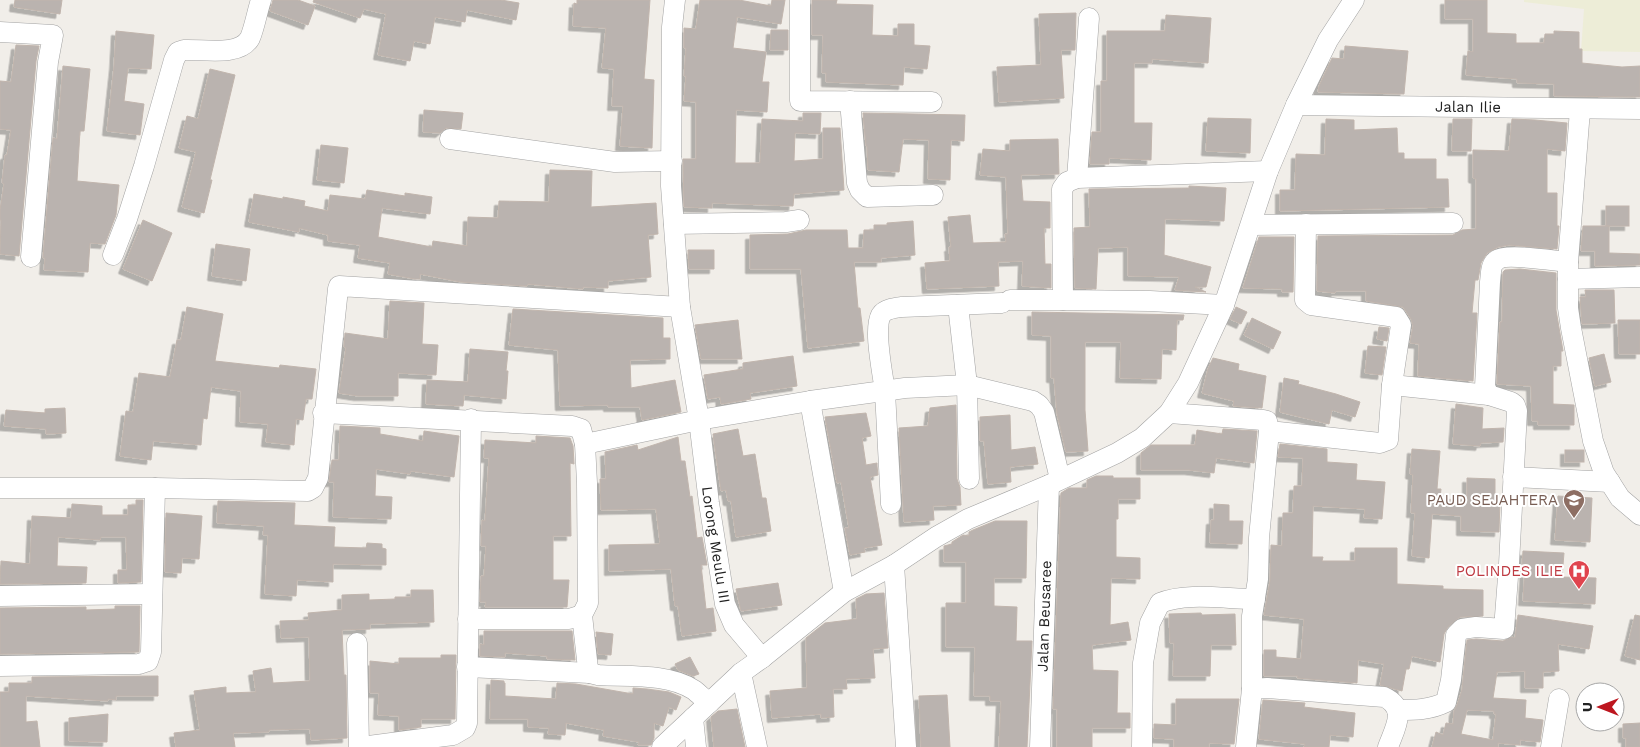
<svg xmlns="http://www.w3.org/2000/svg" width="1640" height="747" font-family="'Work Sans',sans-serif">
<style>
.farmland{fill:#ededd7}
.building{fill:#bab3af;stroke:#c1b5ad;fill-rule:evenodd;filter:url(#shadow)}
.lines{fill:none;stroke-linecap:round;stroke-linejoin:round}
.minor-casing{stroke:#a3a3a3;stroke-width:21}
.minor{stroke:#fff;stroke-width:20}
.labels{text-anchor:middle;stroke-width:4;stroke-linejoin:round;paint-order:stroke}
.street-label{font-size:15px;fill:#222;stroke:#fff}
.education-label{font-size:15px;fill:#785e54;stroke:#fff;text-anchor:end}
.health-label{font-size:15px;fill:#be3a42;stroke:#fff;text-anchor:end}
</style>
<defs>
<filter id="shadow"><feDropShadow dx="-4.5" dy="4.5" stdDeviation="0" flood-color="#0004"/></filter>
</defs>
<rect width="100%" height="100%" fill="#f1eee9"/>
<path class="farmland" d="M1524,0H1640V52L1581,51L1584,9L1524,2Z"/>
<g class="building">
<path d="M15,0H62L60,14L14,7Z"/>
<path d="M273,0H298L315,6L308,25L270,11Z"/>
<path d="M314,0H501L519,3L516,20L467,10L465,22L435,17L430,44L414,41L410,61L378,55L386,14L364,9L360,18L313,2Z"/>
<path d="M577,0H650L644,79L654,80L652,148L620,146L623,106H612L614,69L602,68L606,28L573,26L574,3L577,4Z"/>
<path d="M700,0H739L771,6L772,0H785L781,24L737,17L733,48L766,52L762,82H769L767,112L736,110L735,163H760L762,119L803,121V113H821L820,134L795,133L794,161L823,159V128H840L844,190L794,194L793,206L712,203V208L684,207L683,159H696V102L684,101L686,76H684L686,48H684V28L696,29Z"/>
<path d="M812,0H837L836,4L873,5L872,35L898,36V24H914V45L930,46L927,69L904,67L903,85L826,82V73H822L823,35H812Z"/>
<path d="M1445,0H1487V33L1516,34V43H1544L1545,34H1554V31L1579,32V49H1582V63L1622,67L1640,66V97L1554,96V84L1517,83V79L1466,75L1468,51L1473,52V19H1445Z"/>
<path d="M1076,13L1075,50H1061L1064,98L999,102L997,67L1041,65L1039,14Z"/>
<path d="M1166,15L1211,18L1208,63L1152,59V63H1134V123H1152L1151,160L1109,158V164H1090L1092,132H1101V81H1107V31H1165Z"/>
<path d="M771,30H788V50H770Z"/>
<path d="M116,31L154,35L151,69L128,68L124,101L144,104L140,135L107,131L114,66Z"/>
<path d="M16,45L39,46L36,61L19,256L0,254L1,220H0V210L4,184L2,183L5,155H7L11,130L0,129V81L11,82Z"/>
<path d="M1345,46L1408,51L1404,94L1318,92L1319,86L1332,58L1344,59Z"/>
<path d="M63,66L90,69L84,131H80L77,181L119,185L116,215L105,244L90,243L88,272L44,270L45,258H43L53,138L57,139Z"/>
<path d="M210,69L235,75L210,180H212L204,213L182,207L196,152L179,148L187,116L198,119Z"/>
<path d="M424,110L463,113L461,129L446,128L440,133L423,132Z"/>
<path d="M863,113L965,115L964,141L951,140L950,180L928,179L929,140L903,139L899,172L868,170L867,146H866Z"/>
<path d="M1208,118L1251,119L1250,153L1206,151Z"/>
<path d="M1326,119L1354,120V130L1397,128L1398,153H1404V159H1436V179H1448L1449,207L1280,211V190H1295L1296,154L1325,155Z"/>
<path d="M1453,119H1472L1471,151H1452Z"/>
<path d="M1512,119L1535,120L1567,123L1565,151L1547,149V193H1557V226H1559L1557,249L1509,245L1498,247L1487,253L1481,263L1478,280H1475L1472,313H1477L1473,381L1418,376L1419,344L1410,343L1413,326L1411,319L1403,307L1366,301V291H1336L1335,293L1317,291L1318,236L1453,235L1462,230L1476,229V179L1473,178V150L1509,151Z"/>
<path d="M1058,139L1059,174L1021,175L1023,201L1050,202V228H1044L1045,264H1051V288L1022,286L1023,261L998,262L999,286L927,289L925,263L950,261L949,247H951L948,217L970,215L973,243L1006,242L1005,234H1008L1006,177L980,175L983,149L1010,151V140Z"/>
<path d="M321,145L348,148L344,183L317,180Z"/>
<path d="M550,170L592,171L591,207L656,203L658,234L648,235L651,277L608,281V288L583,287V289L528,284L527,286L461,282L420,274V279H415L388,274L390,263L358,258L360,245L328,241V235L299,228V232L249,222L254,194L283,199V197L305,201L304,206L328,211L330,195L365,199L367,190L405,196V193L432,197L430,214L382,208L378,237L432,247L433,241L467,246L468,217L498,218L499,201L549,202Z"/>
<path d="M1189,186L1226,188L1224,221L1165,219L1164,255L1211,267L1206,287H1195L1206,292L1175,290L1179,277L1128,276V247L1098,248L1096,289L1075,288L1074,228L1090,227L1089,189L1189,188Z"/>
<rect x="1606" y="206" width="23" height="20"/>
<path d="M143,220L172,233L152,281L123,269Z"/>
<path d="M913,221L915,255L881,258V262H854L858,308H860L864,341L808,348L801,269H750V235L788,234L806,230H847L848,248H863L864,230H874V225H887V223Z"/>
<path d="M1583,226H1609V253L1640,254V265L1595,266V251H1581Z"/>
<path d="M1259,237H1294L1293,292H1282V289L1243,288Z"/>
<path d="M216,244L250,249L246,281L212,276Z"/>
<path d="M688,250H714V269H689Z"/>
<path d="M1520,269L1556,273V310L1563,351H1561V366H1553V404L1574,405V425H1538V421H1532L1531,386L1497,384L1500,322H1502L1503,272L1505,270Z"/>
<path d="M1585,290H1614L1615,323L1582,324L1580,297H1586Z"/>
<path d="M390,301L424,303L422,344L438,345L436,375L398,373V396H358L339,393L346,348L344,347L345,333L388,339Z"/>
<path d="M187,307L223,314L215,361L279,368L280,365L316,369L312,399H306L303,420L296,419L294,445L266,442L268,424L240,422L241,391L211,387L207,419L203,418L201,445L153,441L151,460L120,456L126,411L133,412L139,373L170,377L177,340H181Z"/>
<path d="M1236,307L1247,312L1241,324L1230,319Z"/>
<path d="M513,309L663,318V338H670V359L630,360L631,388L675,380L681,412L642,420L640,407H608V405L560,406L558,350L509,345Z"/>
<path d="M1032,312L1184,315L1183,320H1177L1176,350L1162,349L1161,379L1120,378L1121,342H1085V410L1088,451L1066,452L1057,414L1054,378H1051V336L1032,335Z"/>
<path d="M1252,318L1281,332L1273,349L1244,335Z"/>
<path d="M738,320L742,359H701L695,325Z"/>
<path d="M1618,320H1640V354H1619Z"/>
<path d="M1379,327L1389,328L1387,341L1377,339Z"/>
<path d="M1368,346L1386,347L1382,375L1365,373Z"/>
<path d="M470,349L508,352L506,371H508L506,399L464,395L463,406L426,404L427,380L468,382Z"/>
<path d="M1604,354L1611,382L1595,386L1589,358Z"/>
<path d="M793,356L797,386L750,393L751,399L721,404L720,397L708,399L704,375L743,369V363Z"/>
<path d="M1213,358L1239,364L1238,370L1266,376L1262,408L1233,406L1234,401L1202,393L1208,369Z"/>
<path d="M1284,378L1299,381L1298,384L1336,394L1360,402L1355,417L1332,410L1329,424L1280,412Z"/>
<path d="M1456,404L1483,408L1482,429L1504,428L1503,442L1481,443L1480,446L1453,444Z"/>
<path d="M956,405L957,479L960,487L961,505L933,506L934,520L904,522L899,428L928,426L930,408Z"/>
<path d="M65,408L66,433L46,434V429L4,426L6,410L45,413V409Z"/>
<path d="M866,413L871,436L862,438L866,465L877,463V466L878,475L870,477L882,545L864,548L865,552L850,555L845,528H849L841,482L837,483L825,417Z"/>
<path d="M1010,415L1011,450L1035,447L1038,464L1010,467L1011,482L988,484L984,441H980V417Z"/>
<path d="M340,426L380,428V434L423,441L424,431L459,436L454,477L411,471L410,474L376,469L375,496L392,497L391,519L333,517L334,482H329L332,460H339Z"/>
<path d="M738,429L743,456L755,454L762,498H766L771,531L736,537L731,501H728L726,490L721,491L713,434Z"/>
<path d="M1223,429L1257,431L1254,463L1216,458L1214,473L1189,470H1141V453L1151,445H1195L1197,430L1222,434Z"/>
<path d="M536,436L570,438L573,446L574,464L570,463L571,536H553V580H569L567,607H485L486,602H480L481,576H484L486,546H481L482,520L485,521L489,458H484L485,440L536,443Z"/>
<path d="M678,437L681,461H685L690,497L692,496L697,538L702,537L707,565H701L706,609L713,608L716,631L682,636L678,606H675L671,569L609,571V545L659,544L660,542L656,509L601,510L600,479H606L605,452L637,445L638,450Z"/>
<path d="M1280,444L1327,449V462L1357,464L1356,480L1385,482L1382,519L1364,518L1365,509L1313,506L1312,557H1323L1322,561H1355V548H1397V584L1443,586V589L1483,590V616L1460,617L1448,627L1444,634L1440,662L1412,656L1409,669H1406L1402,691L1380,685L1384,664L1358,660L1357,683L1297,678L1298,676H1264V650H1276V657L1301,659L1304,619L1264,615L1270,581L1271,545L1282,546L1283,513H1293L1294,486H1302L1303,458L1278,457Z"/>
<path d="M1412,449L1440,451L1437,489H1441L1440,499L1467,500V478L1495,479V501H1500L1499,532L1461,531V516L1432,514L1429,558L1412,556L1415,513H1411L1413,475L1410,474Z"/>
<rect x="1565" y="450" width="19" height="12"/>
<path d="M1096,476H1113V478H1140V499H1118V519H1116V557L1140,558V579L1111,578L1110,625L1128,622L1131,640L1092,645L1093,670L1118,671L1117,713H1130V728H1092V747H1057V709H1053L1061,493L1069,488H1087V480Z"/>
<path d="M1558,496L1592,498L1590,542L1555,540Z"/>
<path d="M136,500H143L141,582L118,583V570H127L126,537H101L100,540L58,537L57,566L87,567L86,583L0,584L1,561L30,564L32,516L71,518L72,504L102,506V515H128V505H136Z"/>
<path d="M218,501L295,503L294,525L335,527L334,547L366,548L367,543L382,544V548L386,549V565L333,564V582L297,580L296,596L265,594L268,535H263L264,526L217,523Z"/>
<path d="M1214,504L1229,505V521H1243L1242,544L1210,543L1211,520H1214Z"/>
<path d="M166,513L202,516L199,559L182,558L181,573L165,572Z"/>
<path d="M995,521H1027L1026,578H994V606L1017,607L1016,641H1032L1027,747H999L1001,701H990V696H974L975,647H946V603H966V562H944V546L952,544V542L963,535L969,536V532L973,530Z"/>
<path d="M1523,551L1564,553L1562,577L1596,578L1595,604L1523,601L1525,565H1522Z"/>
<path d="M778,583L782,605L741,611L736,589Z"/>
<path d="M411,590H433L434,622L370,624V629L342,630L344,675H346L347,738L311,740L310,729L269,730V732L233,733L235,747H176L174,733L200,730L194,691L226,687V693L256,692L253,671L271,668L273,683L310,681L309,637L281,638L280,621L309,620L308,613L342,610V595L369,594V600L395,599V597H411Z"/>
<path d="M884,593L888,648L873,649L875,678L846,679L847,689H833L834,717L821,718V714L772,718L770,691L807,688L806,638L825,623L857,619L856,599L866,594Z"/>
<path d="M115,606H140L139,652L0,654V608L86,607V610L115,609Z"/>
<path d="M1201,613L1202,615L1235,614L1236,645H1211L1210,676H1173L1174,643H1170L1169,614Z"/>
<path d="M1518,615L1593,626L1589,649L1558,644L1559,671L1543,672V688H1525V671L1497,672L1493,698L1526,700L1525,718L1543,720L1540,742L1520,740V745L1498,743V747H1432L1436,732L1443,735L1446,723L1453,724L1454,711L1457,705L1462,690L1467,640L1476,639L1503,641L1512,637L1515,638ZM1467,710L1494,711V714H1496L1493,740L1461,734Z"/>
<path d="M1635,615L1640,616V660L1625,656Z"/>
<path d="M484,631H572L575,660L547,659V656L505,653V657L480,656V644L484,645Z"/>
<path d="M596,632L613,634L611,655L598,654Z"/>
<path d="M441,655H456L455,719H421V727L399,730V716L378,715L379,693H370V661L399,664V658H441Z"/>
<path d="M690,657L699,674L693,676L678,670L675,664Z"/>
<path d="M158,676V696H116V700L108,699V701L26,696V722L37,721L40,747H0V692H9V683H32V677Z"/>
<path d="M491,680L504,681V683H505V696L556,699L557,683L576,684L633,694V688L647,689L669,692L681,697L676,710L669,707L663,726L654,723V738L651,745H638L639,742L603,736L604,730L566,723L565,735L548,734L549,728L528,727V719H490Z"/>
<path d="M947,695L950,747H921L919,696Z"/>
<path d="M1176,699H1239L1234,744L1209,743V747H1174V739L1154,738V724L1176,725Z"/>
<path d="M1263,700L1305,703L1304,707L1355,713L1353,737L1330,735L1329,747H1304L1305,744L1259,739Z"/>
<path d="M737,709L745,747H714L711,717L718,711Z"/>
<path d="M108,714L107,742L69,741V718Z"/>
<path d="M1640,723V747H1626V738H1623V724Z"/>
</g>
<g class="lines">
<g class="minor-casing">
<g id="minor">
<path id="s1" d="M675,0L672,27L671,186L680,307L699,420L709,503L725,604L734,625L762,658"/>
<path d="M800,0V101L932,102"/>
<path d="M0,32L53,35L48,62L31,257"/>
<path d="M850,101L857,183L860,190L867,197L933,195"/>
<path id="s2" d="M1296,105L1640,109"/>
<path d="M1580,110L1568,262V308L1571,328L1593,441L1604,473L1620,498L1640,515"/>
<path d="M450,139L615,162L672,161"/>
<path d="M1077,178L1089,18"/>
<path d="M674,224L786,222L799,220"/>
<path d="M1251,225L1453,223"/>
<path d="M113,255L127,219L144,166L174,60L178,52L184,50C203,49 240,57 250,38C255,26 257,12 261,0"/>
<path d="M1568,279L1640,277"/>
<path d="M1010,300H1063"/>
<path d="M958,305L967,385L969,479"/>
<path d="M1224,305L1150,301L1063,300L1062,189L1067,182L1077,178L1268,171"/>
<path d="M1392,385L1489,395"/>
<path d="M810,401L844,592"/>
<path d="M323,413L572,426L581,429L585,444L587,483L588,603L582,615L588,669L590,673"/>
<path d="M1169,413L1263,420L1267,421L1269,431L1259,538L1258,579L1252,616V689L1267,688L1384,697C1408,708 1395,728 1388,747"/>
<path d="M1269,431L1380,443L1388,440L1392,385L1401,325L1396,317L1311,305L1305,300L1306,224"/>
<path d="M585,444L699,420L810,401L905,388L967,385L1033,401L1039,405L1044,412L1060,479"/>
<path d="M1513,477L1610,482"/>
<path d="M0,488H155L308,491L313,488L318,478L338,289L339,286L680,307"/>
<path d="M891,504C889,466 887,429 885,392C883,374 873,330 881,315C885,309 895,308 902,307L1002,303"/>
<path d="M894,565L906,747"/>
<path d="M0,596L152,594"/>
<path d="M468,619H569L582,615"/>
<path d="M357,643L359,747"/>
<path d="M0,666L139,664L148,661L151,652L155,488"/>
<path d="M467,667L590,673L598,675C629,677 668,673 694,690C699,694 704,699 709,703"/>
<path d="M741,673L757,747"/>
<path d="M1397,710C1415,710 1430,710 1446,702L1451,680L1456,635L1462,629L1476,627L1504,629L1509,564L1517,411L1515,405L1511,402L1489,395L1485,387L1490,282C1491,276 1490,264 1497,260C1506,253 1555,261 1568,262"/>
<path d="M693,718L696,747"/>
<path d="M361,747L453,735L465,728L467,723L471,419"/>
<path d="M662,747L741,673L762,658L844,592L894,565L936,537L968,519L1049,485L1117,453L1142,438L1169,413L1188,383L1224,305L1268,171L1296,105L1328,40L1354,0"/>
<path id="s3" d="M1040,747L1049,485"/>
<path d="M1142,747L1143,663L1150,623L1160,603C1186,592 1226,599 1255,599"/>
<path d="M1246,747L1252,689"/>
<path d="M1551,747L1559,699"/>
</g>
</g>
<use href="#minor" class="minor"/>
</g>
<defs>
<g id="school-pin" transform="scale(1.125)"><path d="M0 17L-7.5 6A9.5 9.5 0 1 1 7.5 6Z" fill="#8d6e63" stroke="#fff"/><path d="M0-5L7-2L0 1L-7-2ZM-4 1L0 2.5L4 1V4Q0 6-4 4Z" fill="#fff"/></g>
<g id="hospital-pin" transform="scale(1.125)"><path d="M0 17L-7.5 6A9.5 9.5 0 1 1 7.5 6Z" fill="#e0444e" stroke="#fff"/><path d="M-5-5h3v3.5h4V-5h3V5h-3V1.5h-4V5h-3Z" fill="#fff"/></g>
</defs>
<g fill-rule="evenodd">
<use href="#school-pin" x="1574" y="500"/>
<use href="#hospital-pin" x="1579" y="571"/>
</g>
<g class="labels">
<g class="street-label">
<text dy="5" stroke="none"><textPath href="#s2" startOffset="172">Jalan Ilie</textPath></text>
<text dy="5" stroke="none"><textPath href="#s1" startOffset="548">Lorong Meulu III</textPath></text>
<text dy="5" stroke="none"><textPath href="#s3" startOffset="131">Jalan Beusaree</textPath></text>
</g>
<g class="education-label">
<text x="1558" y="505">PAUD SEJAHTERA</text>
</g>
<g class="health-label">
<text x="1563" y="576">POLINDES ILIE</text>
</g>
</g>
<g transform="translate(1600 707) rotate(270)"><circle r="24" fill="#ffffff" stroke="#a7a7a7"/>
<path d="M0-4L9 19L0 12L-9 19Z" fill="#bd161f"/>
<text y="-8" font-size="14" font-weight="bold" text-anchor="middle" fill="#222222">U</text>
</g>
</svg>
